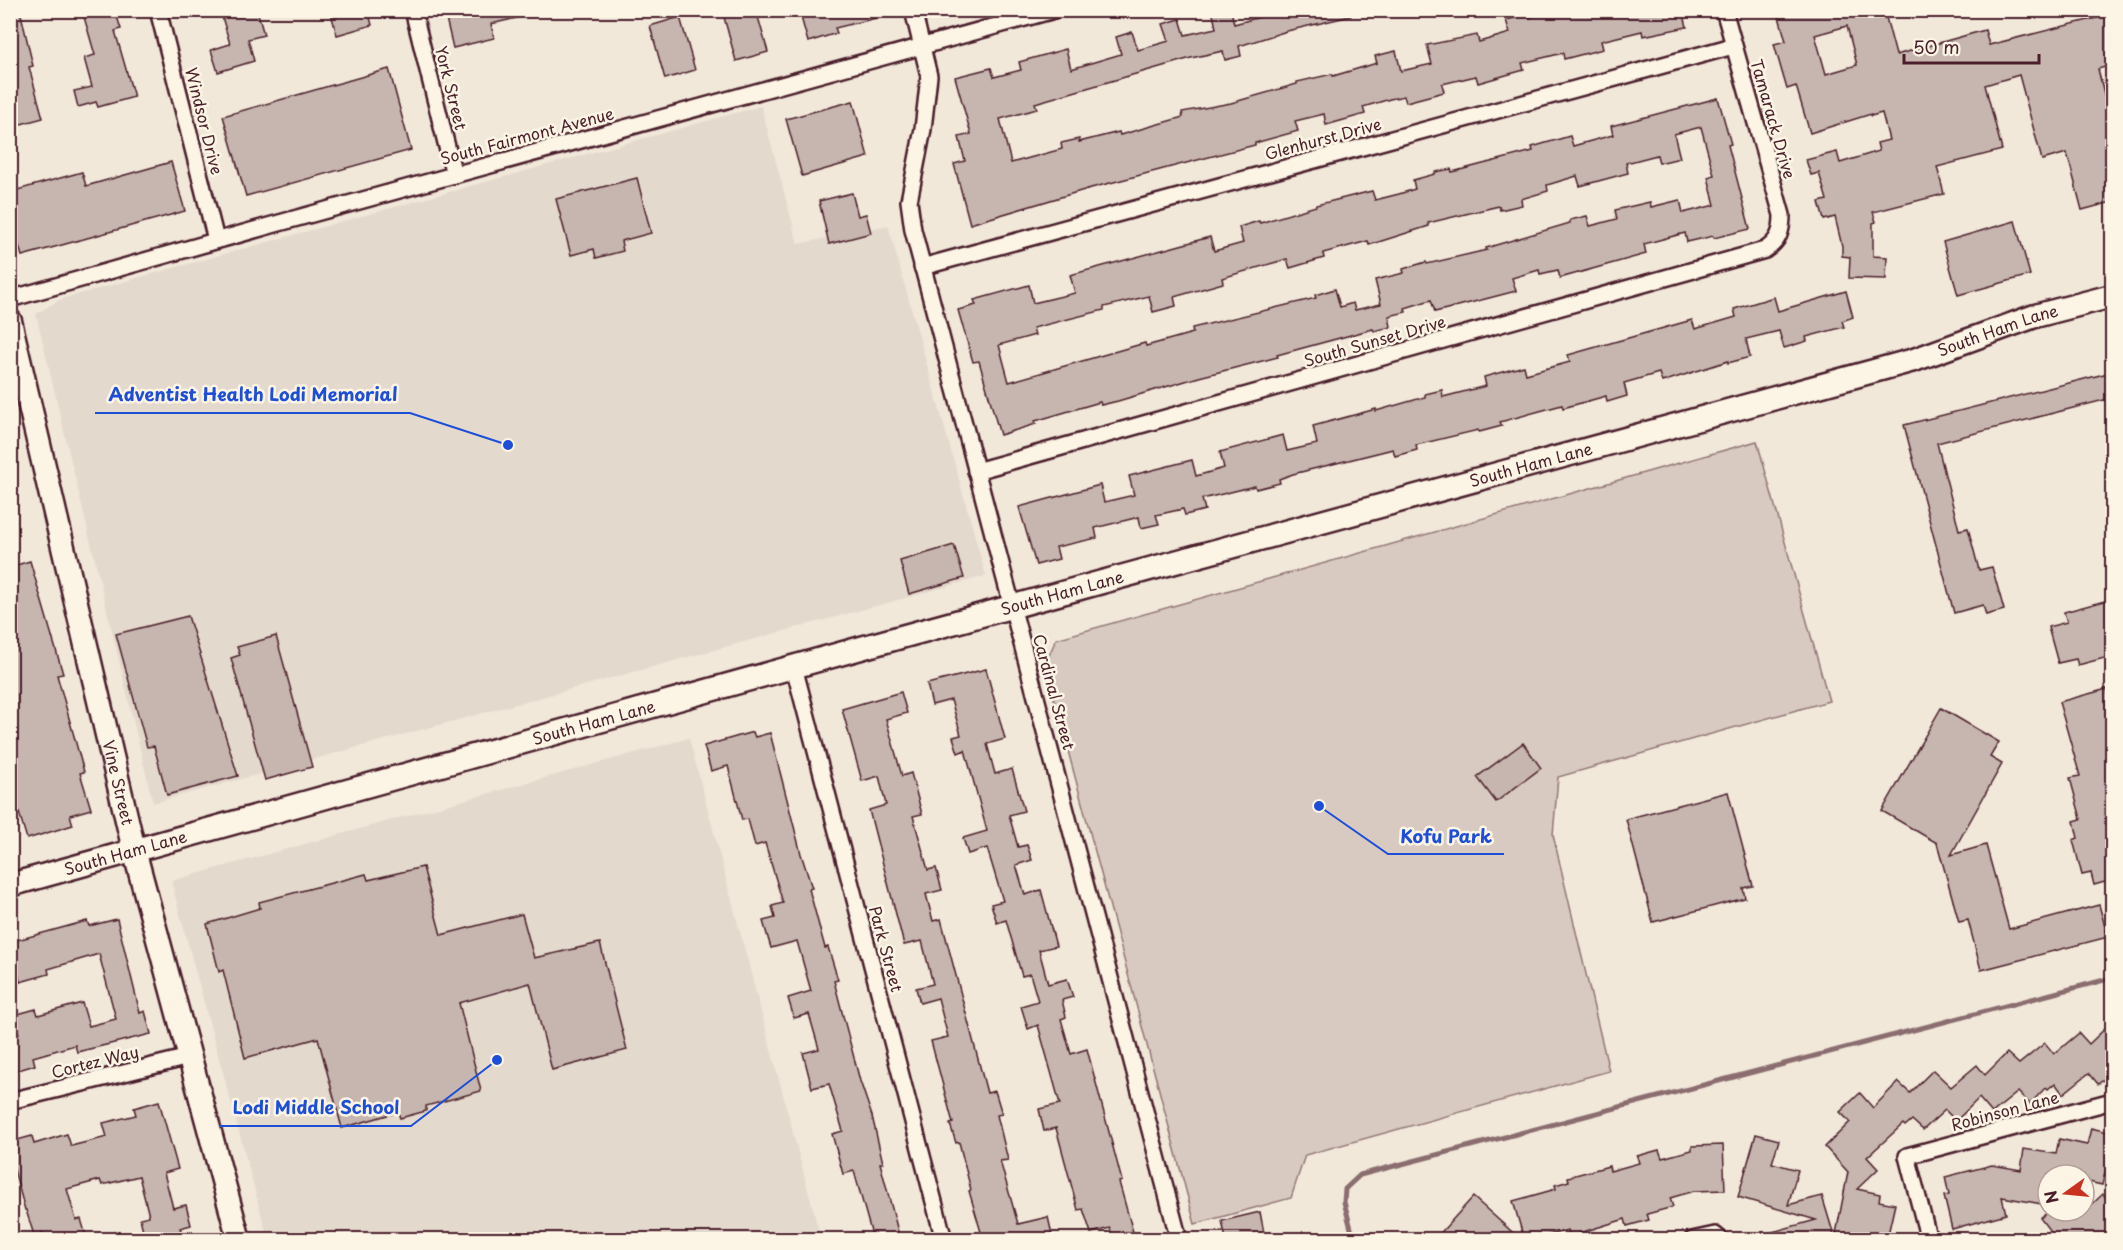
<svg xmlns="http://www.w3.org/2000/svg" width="2123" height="1250" font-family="'Playpen Sans',sans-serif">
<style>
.built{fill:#e4d9cd}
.green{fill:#d8cac0;stroke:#917476;stroke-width:1.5}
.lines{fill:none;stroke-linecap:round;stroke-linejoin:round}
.stream{stroke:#8b6d6f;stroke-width:5}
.building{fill:#c7b6af;stroke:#4a1f2b;stroke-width:1.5;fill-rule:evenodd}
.street-casing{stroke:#4a1f2b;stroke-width:20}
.secondary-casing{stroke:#4a1f2b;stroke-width:27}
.street{stroke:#fcf5e5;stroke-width:15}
.secondary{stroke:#fcf5e5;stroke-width:22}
.labels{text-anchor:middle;stroke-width:5;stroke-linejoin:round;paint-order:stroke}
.street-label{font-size:16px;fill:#4a1f2b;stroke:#fcf5e5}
.leader{fill:none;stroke:#1d4ed8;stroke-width:2}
.callout-dot{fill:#1d4ed8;stroke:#fcf5e5;stroke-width:2}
.callout-label{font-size:18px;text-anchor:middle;font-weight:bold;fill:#1d4ed8;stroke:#fcf5e5;stroke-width:5;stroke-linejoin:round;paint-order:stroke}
</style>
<rect width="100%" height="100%" fill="#f1e8da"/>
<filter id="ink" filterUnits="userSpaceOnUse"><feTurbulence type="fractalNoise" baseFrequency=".0167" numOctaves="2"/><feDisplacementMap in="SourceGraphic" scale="12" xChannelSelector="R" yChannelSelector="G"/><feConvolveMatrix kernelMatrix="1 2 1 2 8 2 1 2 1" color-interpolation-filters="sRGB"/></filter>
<g filter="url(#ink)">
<g class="built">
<path d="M761,106L798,244L888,225L986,576L153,803L36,314L61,299Z"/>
<path d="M689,738L821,1239H268L171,881Z"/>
</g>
<path class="green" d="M1757,441L1829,701L1558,777L1553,835L1609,1071L1305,1155L1291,1198L1195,1224L1045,665L1056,639Z"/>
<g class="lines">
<path class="stream" d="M1354,1240L1344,1202L1345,1189L1360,1175L2112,978"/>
</g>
<g class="building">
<path d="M10,10H20L33,66L29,67L43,118L10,127Z"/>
<path d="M82,10H115L121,29L115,31L134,97L98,107L96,102L78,107L74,91L92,87L84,58L95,55Z"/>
<path d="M220,10H257L264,35L248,39L254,61L218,72L211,50L230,44Z"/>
<path d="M330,10H368L372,25L337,35Z"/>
<path d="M444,10H524L525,16L491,24L494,38L453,48Z"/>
<path d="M722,10H756L768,52L736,61Z"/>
<path d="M799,10H884L885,16L835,28L837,33L808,42Z"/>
<path d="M1212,10H1231L1234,24L1264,16L1263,10H1350L1351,16L1287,31L1239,46L1241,56L1225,60L1223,51L1191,58L1035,103L1037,109L1000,119L1011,163L1062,149L1061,143L1079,139V142L1119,132L1120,135L1183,117L1182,112L1231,103L1297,84V82L1332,74L1333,76L1377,63L1375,56L1396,51L1401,71L1432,64L1427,45L1477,35L1479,42L1510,33L1506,20L1528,15L1529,18L1555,10H1683L1687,27L1643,36L1642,31L1601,41L1603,49L1564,59L1563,53L1522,63L1524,70L1478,83L1476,76L1442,84L1444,92L1406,102L1404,96L1390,99L1363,107L1365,114L1326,125L1324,114L1295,121L1298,131L1255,143V145L1091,188L970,224L954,164L965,161L959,137L971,134L955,77L991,68L994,77L1021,70L1019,62L1066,49L1071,69L1121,54L1116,37L1132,32L1138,50L1169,41L1163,24L1180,19L1185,35L1216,28Z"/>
<path d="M1777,10H1884L1896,55L1985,30L1989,45L2112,14V65L2098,69L2105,98L2112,96V202L2082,210L2067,153L2042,160L2019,75L1985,85L2002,150L1937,167L1944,194L1873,212L1876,222L1873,223V256L1887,257L1886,279L1849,278L1850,257L1842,256V246L1835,217L1824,220L1819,202L1827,200L1819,173L1811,175L1806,160L1837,152L1840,163L1879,151L1877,143L1889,140L1882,113L1871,116V114L1810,133L1796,86L1787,89L1782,72L1774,44L1786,41ZM1847,26L1857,65L1826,74L1815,35Z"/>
<path d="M680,17L695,70L665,79L650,26Z"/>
<path d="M389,69L411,150L246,196L223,116Z"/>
<path d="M1718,98L1731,144L1728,145L1750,229L1714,238L1713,236L1687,242L1685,233L1644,244L1646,254L1560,278L1558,270L1540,274L1539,270L1512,278L1516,291L1435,312L1431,300L1405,308L1406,312L1389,316L1391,327L1374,331L1373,329L1277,355L1278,357L1199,377L1118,401L1101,405L1100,402L1035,421L1036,424L1000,435L979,361L973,362L958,310L976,305L974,300L1029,285L1033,303L1075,293L1070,275L1210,237L1214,251L1243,243L1239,227L1259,221L1260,223L1316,206V205L1372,191L1375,200L1399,194L1415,189L1413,180L1435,174V172L1451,169L1452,172L1533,151L1532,147L1570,136L1573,146L1598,139L1613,135L1611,126ZM1701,127L1714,175L1708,177L1715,205L1683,213L1680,200L1651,207L1650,202L1615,210L1617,219L1590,226L1587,216L1570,220V223L1486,248L1487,250L1427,264L1426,262L1403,269L1404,273L1375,280L1381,304L1355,310L1353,303L1340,307L1335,289L1315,295L1316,298L1192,328L1193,333L1146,346L1145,343L1009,382L999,345L1035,335L1033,328L1104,310V307L1149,296L1153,312L1176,306L1174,297L1223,283L1222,278L1287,259L1290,268L1324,258L1323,253L1368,241L1369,245L1429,226L1428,223L1499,206L1500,210L1522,205L1521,199L1548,191L1547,185L1577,176L1580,186L1628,173L1626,163L1657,155L1659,163L1680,158L1674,134Z"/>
<path d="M853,101L868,157L802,176L786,119Z"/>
<path d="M171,162L185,211L22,256L10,214V192L82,172L86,186Z"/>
<path d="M637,178L651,233L621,241L623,251L596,258L594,249L571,255L556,199Z"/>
<path d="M852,193L858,216L866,214L871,233L829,244L819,201Z"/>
<path d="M2015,221L2030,275L1958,295L1943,242Z"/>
<path d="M1846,291L1853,317L1842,321L1844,327L1806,337L1807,341L1784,348L1779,331L1746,339L1750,357L1728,363V361L1662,382L1659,373L1624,383L1627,396L1607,402L1606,396L1563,408L1562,405L1500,422L1502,426L1479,432L1478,430L1416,445L1417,450L1395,456L1393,449L1293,474L1279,479L1280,483L1256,489L1255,486L1202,499L1205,510L1185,515L1183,509L1156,515L1159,524L1141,528L1139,517L1095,528L1097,538L1056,547L1059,559L1036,565L1019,507L1100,485L1104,502L1134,495L1129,476L1192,460L1196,476L1224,468L1220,452L1283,435L1287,451L1317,444L1313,426L1376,409V411L1425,397V394L1442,390L1443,397L1486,386L1484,377L1524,366L1526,374L1570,362L1568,355L1692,320L1695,329L1736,317L1734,309L1774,297L1778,311Z"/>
<path d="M2108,373L2112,389V398L1937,443L1959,530L1968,528L1979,570L1992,567L2004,610L1986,615L1983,605L1954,613L1904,425Z"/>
<path d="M954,545L964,578L909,594L900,561Z"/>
<path d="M30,561L63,674L57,675L84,772L80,773L91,809L70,815L73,825L27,839L10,783V567Z"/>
<path d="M2112,599V656L2078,665L2076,659L2058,663L2048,627L2067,622L2064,612Z"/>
<path d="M188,616L238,776L167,795L154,746L147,747L116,634Z"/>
<path d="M276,636L312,767L265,780L231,658L240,655L237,647Z"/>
<path d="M986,669L1005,739L987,744L995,774L1012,769L1024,811L1009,815L1018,847L1027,845L1032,860L1016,865L1025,895L1041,890L1056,946L1039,950L1048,984L1067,979L1073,997L1062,1000L1066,1017L1061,1019L1071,1054L1087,1049L1122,1181L1119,1182L1135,1239H1113L1110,1228L1091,1233L1083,1209L1078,1210L1056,1128L1044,1131L1039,1109L1060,1104L1038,1025L1028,1029L1021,1006L1038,1001L1030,974L1022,976L1006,920L997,923L991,904L1003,901L987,848L968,854L963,838L987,831L965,750L958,753L953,737L961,735L951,700L932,705L927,684Z"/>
<path d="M2107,689L2112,707V880L2094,885L2091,873L2082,875L2073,840L2078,838L2074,821L2081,819L2070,778L2080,776L2059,702Z"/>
<path d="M901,692L907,713L886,719L902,776L911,773L922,814L913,816L928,870L936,868L942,890L926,894L933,921L941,919L987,1093L995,1091L1002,1114L997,1115L1008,1160L1000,1161L1018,1224L1048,1217L1053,1239H983L969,1191L971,1190L959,1142L956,1143L950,1124L953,1123L931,1041L948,1037L938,998L920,1003L916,988L933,984L922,941L904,945L869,810L886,805L879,776L862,781L842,709Z"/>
<path d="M1941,708L1999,742L1990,757L2002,764L1951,855L1986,845L2009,929L2099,905L2108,937L1981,970L1968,920L1959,922L1937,843L1882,811Z"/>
<path d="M753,732L755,737L770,733L801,854L812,888L809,889L825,948L828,947L838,980L834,981L860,1081L872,1116L883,1163H880L900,1239H873L854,1171L843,1174L832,1134L843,1131L829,1084L812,1088L803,1053L819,1049L809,1014L794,1018L788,998L811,991L797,941L771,948L763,921L775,918L772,906L783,903L765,843L755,846L748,819L742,820L728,766L711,771L704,746Z"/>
<path d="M1523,743L1541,768L1496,802L1477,777Z"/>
<path d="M1728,792L1753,886L1743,888L1745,898L1653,922L1626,819Z"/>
<path d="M423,867L441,935L522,914L534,958L600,943L627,1050L552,1070L530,983L459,1003L481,1091L426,1106V1111L400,1118L398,1112L342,1128L318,1038L245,1058L223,970L219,972L207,924L260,908L259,902L366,874L368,880Z"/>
<path d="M117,919L140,1013L145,1011L151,1034L77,1052L75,1045L33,1057L35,1065L15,1071L10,1053V1036L19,1034L14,1015L36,1009L38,1015L82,1003L89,1026L116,1019L99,954L48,969L49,974L20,982L18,973L10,975V942L87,921L89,926Z"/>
<path d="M2112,1022V1073L2098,1084L2089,1073L2063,1094L2055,1083L2048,1089L2046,1087L2030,1104L2018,1092L1992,1113L1979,1098L1956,1121L1945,1110L1923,1130L1912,1120L1905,1126L1903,1124L1867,1157L1878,1169L1857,1189L1880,1194L1879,1201L1895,1204L1887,1239H1835L1848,1172L1825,1147L1850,1122L1840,1112L1860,1093L1873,1108L1898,1082L1910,1093L1933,1070L1951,1087L1977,1065L1985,1075L2007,1053L2019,1064L2045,1043L2054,1054L2079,1033L2089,1044Z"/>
<path d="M159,1101L178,1169L164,1173L173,1208L186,1205L191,1225L180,1228L184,1239H145L140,1218L149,1216L139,1176L102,1185L100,1180L67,1189L76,1220L81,1219L87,1239H45L43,1233L34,1235L26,1210H25L10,1155V1142L32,1136L34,1144L67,1134L71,1146L107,1137L103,1123L136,1115L134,1108Z"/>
<path d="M2091,1128L2112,1133V1170L2106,1169L2102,1185L2084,1181V1175H2048V1205L2002,1197L2006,1214L1952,1229L1944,1196L1949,1195L1945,1177L1992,1165L2021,1170L2024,1149L2056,1154L2059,1139L2087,1145Z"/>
<path d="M1756,1134L1779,1140L1772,1163L1798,1170L1788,1205L1822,1196L1835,1239H1762L1761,1235L1816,1220L1738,1197Z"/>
<path d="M1723,1145L1725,1190L1694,1191L1670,1198L1673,1207L1647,1214L1649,1220L1627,1226L1625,1219L1570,1236L1568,1230L1534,1239H1524L1513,1201L1556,1189L1555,1185L1569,1181L1568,1177L1609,1166L1610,1171L1639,1163L1637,1156L1659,1150L1662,1158L1692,1150V1146Z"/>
<path d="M2103,1194L2112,1205V1239H2056L2040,1218L2050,1211H2067L2074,1221Z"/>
<path d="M1473,1197L1520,1239H1435Z"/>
<path d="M1260,1212L1264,1233L1247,1236L1248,1239H1226L1222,1221Z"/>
</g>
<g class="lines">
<g class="street-casing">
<g id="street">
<path d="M158,10L216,240"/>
<path d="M413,10L454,175"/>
<path d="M913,10L929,76L923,129L909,201L913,230L1179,1240"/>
<path d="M922,267L1733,46"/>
<path d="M10,299L272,225L1054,10"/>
<path d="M976,471L1765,250C1779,241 1782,231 1782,215L1724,10"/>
<path d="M794,667L944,1240"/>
<path d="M10,1101L189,1057"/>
<path d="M1692,1240L1715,1235L1721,1240"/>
<path d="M1929,1240L1907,1156L2112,1101"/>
</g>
</g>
<g class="secondary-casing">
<g id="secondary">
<path id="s1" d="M10,321L134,850L239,1240"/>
<path id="s2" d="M10,885L879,643L1914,360L2035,316L2112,296"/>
</g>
</g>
<use href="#street" class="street"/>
<use href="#secondary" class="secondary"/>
</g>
</g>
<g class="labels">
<g class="street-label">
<text transform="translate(451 88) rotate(76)" y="6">York Street</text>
<text transform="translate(1773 119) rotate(74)" y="6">Tamarack Drive</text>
<text transform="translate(204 121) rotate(76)" y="6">Windsor Drive</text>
<text transform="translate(527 136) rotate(-15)" y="6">South Fairmont Avenue</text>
<text transform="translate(1323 139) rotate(-15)" y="6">Glenhurst Drive</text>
<text dy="6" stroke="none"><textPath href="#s2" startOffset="2064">South Ham Lane</textPath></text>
<text transform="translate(1375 341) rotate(-16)" y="6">South Sunset Drive</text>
<text dy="6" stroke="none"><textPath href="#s2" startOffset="1578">South Ham Lane</textPath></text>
<text dy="6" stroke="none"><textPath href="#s2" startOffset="1092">South Ham Lane</textPath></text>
<text transform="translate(1054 692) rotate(75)" y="6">Cardinal Street</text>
<text dy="6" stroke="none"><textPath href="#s2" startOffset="606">South Ham Lane</textPath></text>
<text dy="6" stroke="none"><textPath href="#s1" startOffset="474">Vine Street</textPath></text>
<text dy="6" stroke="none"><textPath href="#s2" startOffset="120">South Ham Lane</textPath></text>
<text transform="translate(886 949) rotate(75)" y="6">Park Street</text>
<text transform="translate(95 1062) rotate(-14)" y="6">Cortez Way</text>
<text transform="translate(2005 1111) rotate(-15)" y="6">Robinson Lane</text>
</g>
</g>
<path class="leader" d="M508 445L410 413H95M1319 806L1388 854H1504M497 1060L411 1126H220"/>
<g class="callout-dot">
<circle cx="508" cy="445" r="6"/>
<circle cx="1319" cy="806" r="6"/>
<circle cx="497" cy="1060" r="6"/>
</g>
<g class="callout-label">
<text x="253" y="401">Adventist Health Lodi Memorial</text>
<text x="1446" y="843">Kofu Park</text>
<text x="316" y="1114">Lodi Middle School</text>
</g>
<rect width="2123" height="1250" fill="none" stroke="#fcf5e5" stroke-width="36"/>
<rect x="18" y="18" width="2087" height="1214" fill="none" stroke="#4a1f2b" stroke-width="2" filter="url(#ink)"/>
<g transform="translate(2066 1193) rotate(255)"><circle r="28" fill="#fcf5e5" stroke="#b59f9b" stroke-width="1.5"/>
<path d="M0-4.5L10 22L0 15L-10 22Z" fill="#c8321e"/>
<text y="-9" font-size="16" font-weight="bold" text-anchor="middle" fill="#4a1f2b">N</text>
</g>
<path d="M1904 54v9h135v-9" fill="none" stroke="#4a1f2b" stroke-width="3"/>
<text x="1913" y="54" font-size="18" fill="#4a1f2b" stroke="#fcf5e5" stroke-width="4.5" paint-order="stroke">50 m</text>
</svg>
